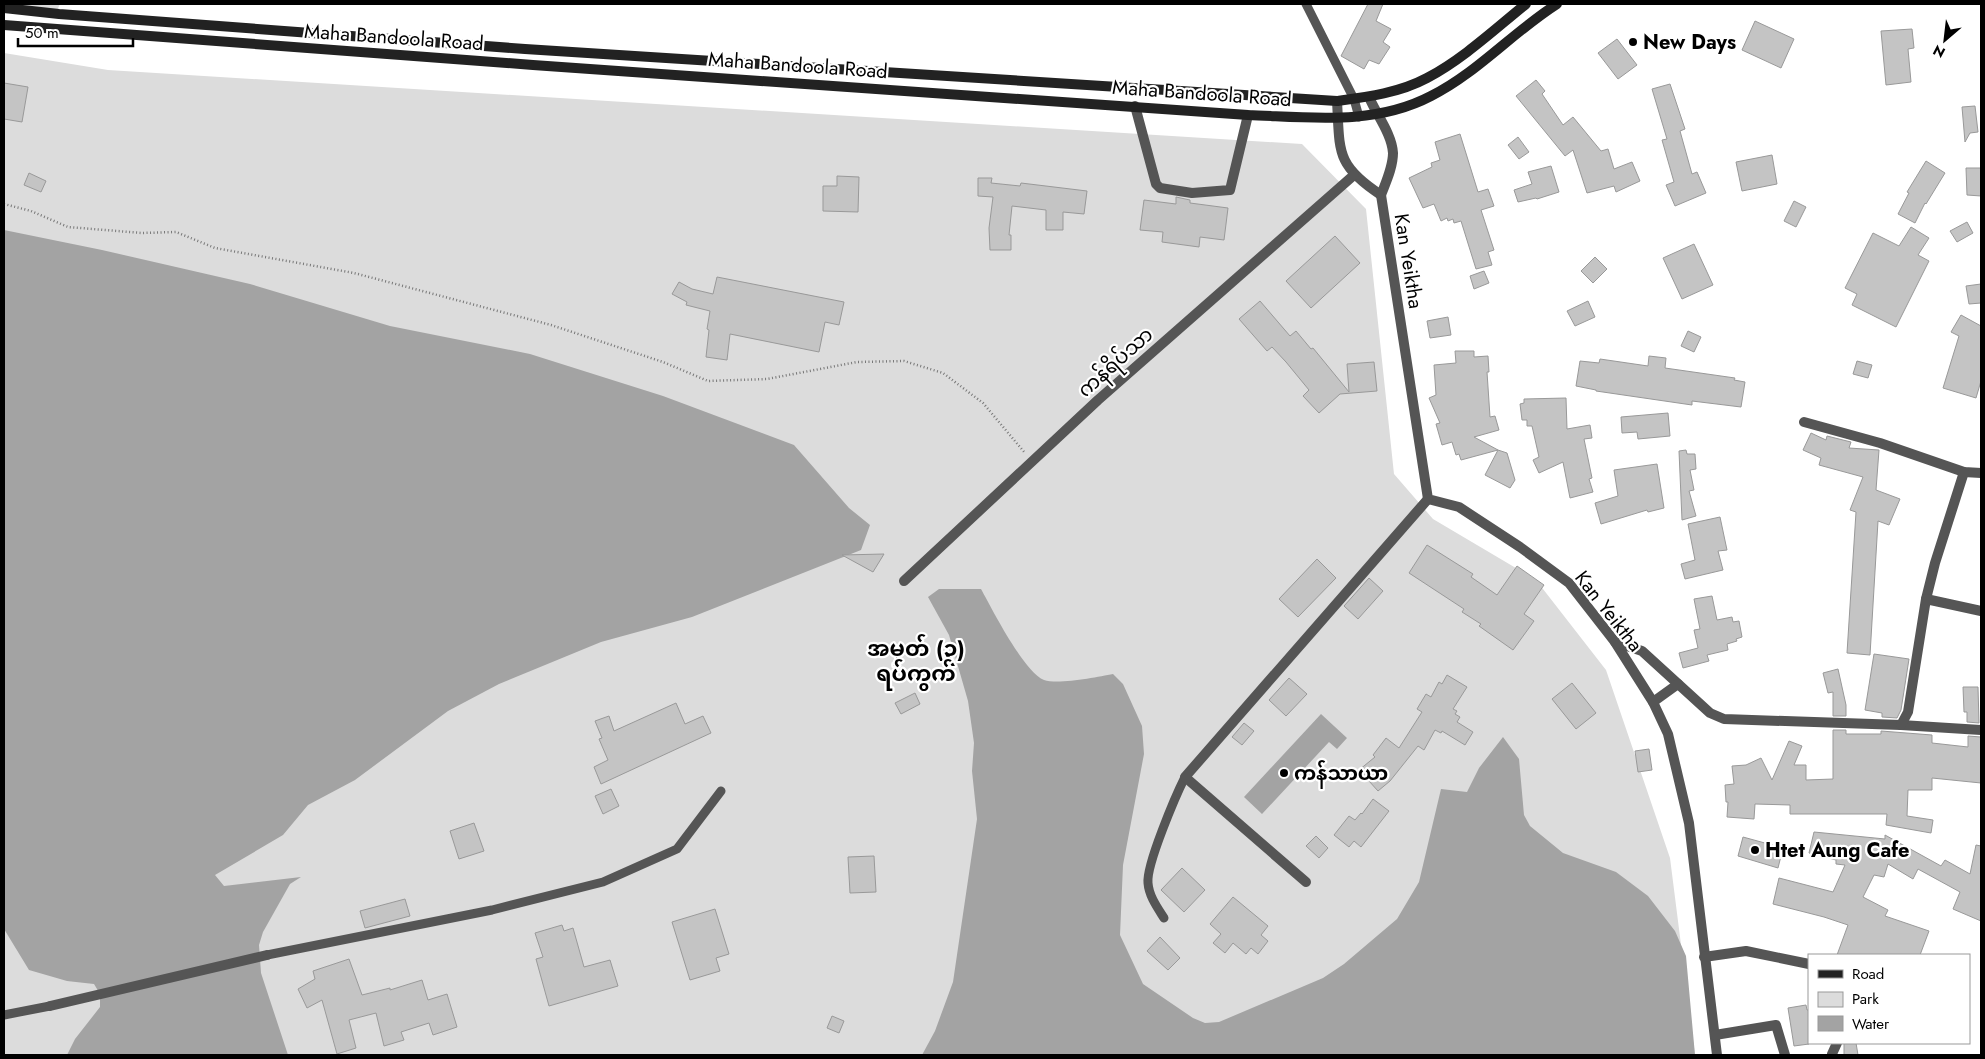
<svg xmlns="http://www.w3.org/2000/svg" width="1985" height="1059" font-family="Jost,'Noto Sans Myanmar',sans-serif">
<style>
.green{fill:#dcdcdc}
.water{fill:#a3a3a3}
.building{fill:#c4c4c4;stroke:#999}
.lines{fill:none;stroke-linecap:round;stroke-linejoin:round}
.path{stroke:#777;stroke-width:2.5;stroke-dasharray:1 2.5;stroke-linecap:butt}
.service{stroke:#555;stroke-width:9}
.minor{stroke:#555;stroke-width:10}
.secondary{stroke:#222;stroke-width:10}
.poi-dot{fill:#000;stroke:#fff;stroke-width:2}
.labels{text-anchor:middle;stroke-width:4.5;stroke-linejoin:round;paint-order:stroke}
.street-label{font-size:20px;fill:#000;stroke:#fff}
.poi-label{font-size:20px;font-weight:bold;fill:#000;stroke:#fff;text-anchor:start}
.quarter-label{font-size:22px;font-weight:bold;fill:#000;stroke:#fff}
</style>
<rect width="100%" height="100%" fill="#fff"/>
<g class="green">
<path d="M4,4H60L55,15Z"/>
<path d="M4,53L108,70L1302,144L1366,209L1394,474L1433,519L1536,580L1606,670L1670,858L1695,1055H4Z"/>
</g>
<g class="water">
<path d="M4,230L102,250L250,284L390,326L530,354L663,396L794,445L849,508L870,525L861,550L692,617L601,642L499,684L448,711L355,780L308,805L283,835L215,875L224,886L301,877L290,884L263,932L259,945L261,973L288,1055H67L75,1039L100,1007V994L94,984L67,981L29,970L4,929Z"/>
<path d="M939,589H981C992,609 1024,672 1044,680C1058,685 1097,677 1113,674L1123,684L1142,726L1144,754L1123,865L1120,935L1143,984L1193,1018L1205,1023L1219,1022L1323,978L1344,964L1397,919L1419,882L1441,789L1467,792L1479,768L1503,737L1519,759L1524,815L1530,826L1563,853L1616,872L1648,896L1675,931L1686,956L1695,1055H922L935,1031L953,982L977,819L972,771L974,743L968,701L949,635L928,597Z"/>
<path d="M1321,714L1347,738L1337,749L1329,742L1262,814L1244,797Z"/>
</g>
<g class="building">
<path d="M1368,4H1383L1376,21L1391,29L1383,42L1390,47L1379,64L1369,60L1364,69L1341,56Z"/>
<path d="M1755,21L1794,39L1781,68L1742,50Z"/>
<path d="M1912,29L1914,48L1908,49L1911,82L1886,85L1881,31Z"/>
<path d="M1617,39L1637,65L1618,79L1598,53Z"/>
<path d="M1536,80L1545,91L1542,94L1563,125L1573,117L1601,151L1608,149L1614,169L1632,162L1640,181L1616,192L1614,186L1587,193L1573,150L1565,156L1516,96Z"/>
<path d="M4,83L28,87L22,122L4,119Z"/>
<path d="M1670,84L1685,129L1680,131L1692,174L1697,172L1706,193L1675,206L1666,185L1674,182L1662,140L1667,139L1652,89Z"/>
<path d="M1975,106L1978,132L1970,133L1965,142L1962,107Z"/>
<path d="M1460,134L1478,192L1488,189L1494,206L1481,210L1494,250L1488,252L1492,265L1476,269L1461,221L1454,223L1453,219L1448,221L1447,218L1441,221L1434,204L1423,208L1409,178L1432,167L1431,163L1440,160L1435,142Z"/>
<path d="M1518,137L1529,152L1519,159L1508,145Z"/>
<path d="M1772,155L1777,184L1742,191L1736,162Z"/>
<path d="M1926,161L1945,173L1926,204L1925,203L1915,223L1898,214L1909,193L1907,192Z"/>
<path d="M1551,166L1559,192L1537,199L1536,198L1518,202L1514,190L1532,184L1528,172Z"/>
<path d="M1966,168H1981V196L1967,195Z"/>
<path d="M29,173L46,181L41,192L24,185Z"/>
<path d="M837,176L859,177L858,212L823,211V186H837Z"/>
<path d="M978,178H992L991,183L1020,186L1021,183L1087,191L1084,214L1063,212V230H1046V210L1012,206L1009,235H1011V250H990L989,228L993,197L978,196Z"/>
<path d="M1176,197L1190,200V203L1228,208L1224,240L1200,237L1199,247L1162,242L1163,232L1140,230L1144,200L1176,204Z"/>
<path d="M1794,201L1806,207L1796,227L1784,221Z"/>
<path d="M1967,222L1973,233L1957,242L1950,231Z"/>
<path d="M1911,227L1929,238L1918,255L1929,261L1896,327L1852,305L1857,294L1845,288L1873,233L1899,246Z"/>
<path d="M1335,236L1360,263L1311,308L1286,281Z"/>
<path d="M1694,244L1713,285L1682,299L1663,258Z"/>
<path d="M1595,257L1607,269L1593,283L1581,271Z"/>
<path d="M1484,271L1489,283L1474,289L1470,276Z"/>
<path d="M717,277L844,302L839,325L825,322L819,352L730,334L727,360L706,357L709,330L707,329L710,311L686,305L687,302L672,294L679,282L692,289L713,294Z"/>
<path d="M1981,284V303L1969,304L1966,286Z"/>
<path d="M1260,301L1290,336L1296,331L1311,349L1313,348L1349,392L1347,364L1374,362L1377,391L1340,394L1319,413L1303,396L1309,390L1286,362L1272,347L1267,351L1239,319Z"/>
<path d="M1588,301L1595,317L1575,326L1567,311Z"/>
<path d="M1961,315L1981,326V381L1976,398L1943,388L1959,336L1951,332Z"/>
<path d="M1448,317L1451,335L1430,338L1427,321Z"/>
<path d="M1688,331L1701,337L1694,352L1681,346Z"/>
<path d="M1455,351H1474V357L1488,356L1489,372H1487L1490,417L1495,416L1499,430L1474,437L1498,450L1461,460L1459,454L1456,455L1452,442L1442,445L1436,424L1440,423L1429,398L1436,395L1434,365L1456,363Z"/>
<path d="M1649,356L1666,358L1665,368L1735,378L1734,380L1745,382L1741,407L1692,401V405L1596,391V390L1576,386L1580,361L1599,363L1600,359L1648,366Z"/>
<path d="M1857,361L1872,365L1868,378L1853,374Z"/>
<path d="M1566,398L1567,429L1590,425L1592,438L1584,439L1592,478L1589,479L1593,492L1570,498L1563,462L1539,473L1533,460L1539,457L1532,426H1527V420H1522L1520,404L1524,403V399Z"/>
<path d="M1668,413L1670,436L1638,439L1637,432L1622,433L1621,417Z"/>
<path d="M1811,433L1826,440L1827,436L1851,442L1849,448L1879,450L1876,490L1900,499L1889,525L1878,521L1870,655L1847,653L1856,512L1850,510L1863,477L1819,465L1821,458L1803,450Z"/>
<path d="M1498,450L1507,453L1515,480L1510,488L1485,475Z"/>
<path d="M1686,450L1687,454H1695L1696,469L1690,470L1694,490L1689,491L1696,516L1682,520L1679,451Z"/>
<path d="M1657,464L1664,508L1648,512L1647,510L1601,524L1595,503L1618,496L1614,470Z"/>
<path d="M1720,517L1727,550L1718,551L1723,570L1685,579L1681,564L1695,560L1688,524Z"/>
<path d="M1427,545L1473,574L1471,577L1497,595L1517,566L1544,585L1524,614L1534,621L1513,650L1479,626L1481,624L1462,612L1464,609L1409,573Z"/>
<path d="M884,554L873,572L842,555Z"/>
<path d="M1317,559L1336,578L1298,617L1279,599Z"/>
<path d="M1369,578L1383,591L1358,619L1344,606Z"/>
<path d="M1712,596L1717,620L1732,617L1733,622L1739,621L1742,637L1736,639L1737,641L1727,644L1728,650L1707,655L1709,661L1683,668L1679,653L1698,648L1694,630L1700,629L1694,599Z"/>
<path d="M1874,654L1909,659L1901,710L1897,718L1882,717V713L1865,710Z"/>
<path d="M1838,669L1846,705V716H1833V692L1828,693L1823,673Z"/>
<path d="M1447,675L1467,687L1453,709L1457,711L1455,714L1460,717L1457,722L1473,732L1465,745L1442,731L1441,733L1435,730L1424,750L1418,746L1390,781L1378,791L1359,770L1375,757L1373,755L1386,738L1399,748L1422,712L1417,709L1426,694L1431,697L1439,682L1442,684Z"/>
<path d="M1289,678L1307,694L1286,716L1269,700Z"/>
<path d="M1572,683L1596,713L1576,729L1552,699Z"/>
<path d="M1963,687H1978L1979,723L1967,722V712H1964Z"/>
<path d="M915,693L920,704L901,714L895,703Z"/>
<path d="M676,703L685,724L703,716L711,733L601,784L594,767L608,760L599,739L602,738L595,721L609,716L614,731Z"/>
<path d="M1244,723L1254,731L1242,745L1232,737Z"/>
<path d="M1833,730H1846V734H1881V731L1932,735V743L1968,747V736L1981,737V783L1932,778V790H1908L1907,816L1933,820L1931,833L1886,825L1887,814H1790V805L1755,804L1754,819L1727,817L1728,802H1726L1725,785L1734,784L1732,766L1746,765L1761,758L1772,780L1789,741L1802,746L1794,765H1806V780L1833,779Z"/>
<path d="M1649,749L1652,770L1638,772L1635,751Z"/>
<path d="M611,789L619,806L603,814L595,796Z"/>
<path d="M1373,799L1389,811L1361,847L1354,841L1349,847L1334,835L1349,816L1355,820L1361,813L1362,814Z"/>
<path d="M474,823L484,851L459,859L450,831Z"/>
<path d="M1814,832L1885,839V835L1941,866L1945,860L1970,874L1976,845L1981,846V921L1953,909L1960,892L1918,869L1913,879L1888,864L1884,877L1874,875L1863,897L1888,910L1885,916L1929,931L1920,955H1837L1848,925L1824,917L1773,904L1779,878L1833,892L1845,865L1836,864V860L1809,853Z"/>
<path d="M1316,836L1328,848L1319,858L1306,846Z"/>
<path d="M1743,837L1783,848L1778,868L1738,856Z"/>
<path d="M874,856L876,892L850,893L848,857Z"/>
<path d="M1182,868L1205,890L1184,912L1161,890Z"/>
<path d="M1233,897L1268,926L1261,935L1268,941L1258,954L1251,948L1246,954L1233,943L1225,953L1213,943L1221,934L1210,924Z"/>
<path d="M405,899L410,916L365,928L360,911Z"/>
<path d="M715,909L729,954L716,958L720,971L690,980L672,922Z"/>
<path d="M562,925L564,931L573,928L584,967L610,960L618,986L549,1006L536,959L543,957L535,933Z"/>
<path d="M1160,937L1180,958L1168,970L1147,951Z"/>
<path d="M349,959L362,995L390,988V990L422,980L428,1000L447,994L457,1027L433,1035L429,1023L401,1032L404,1040L384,1046L376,1013L349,1020L356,1048L337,1054L322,1000L307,1008L298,989L315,979L313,971Z"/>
<path d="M1806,1005L1807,1010H1809V1044L1794,1046L1788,1008Z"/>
<path d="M832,1016L844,1021L839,1033L827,1028Z"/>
<path d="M1844,1043H1856L1858,1055H1844Z"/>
</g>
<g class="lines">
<path class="path" d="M4,204L31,211L68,227L142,233L176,232L215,248L354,273L551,325L663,362L708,381L767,379L857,362L904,361L943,373L983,403L1025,453"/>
<g class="service">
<path d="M1306,4L1354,99L1359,117"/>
<path d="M1164,918C1157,907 1149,896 1148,883C1146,865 1176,795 1185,777"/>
<path d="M267,955L492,910L603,882L677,849L721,791"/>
<path d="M4,1015L50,1006"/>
</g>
<g class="minor">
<path d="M1369,97C1376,114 1392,134 1393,153C1393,167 1386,182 1381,195"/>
<path d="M1337,101C1340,151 1335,165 1381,195"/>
<path d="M1135,106L1156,184L1160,188L1192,193L1230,190L1248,115"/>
<path d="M1381,195L1428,499L1459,507L1520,547L1569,583L1615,642L1653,702L1668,734L1689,823L1717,1055"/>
<path d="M1804,422L1880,443L1964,472L1981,473"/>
<path d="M904,581L1098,400L1354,175"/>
<path d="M1926,599L1935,563L1964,472"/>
<path d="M1615,642L1642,651L1710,713L1724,719L1901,725L1981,730"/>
<path d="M1653,702L1678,684"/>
<path d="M1901,725L1908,712L1926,599L1981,611"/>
<path d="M1306,882L1185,777L1428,499"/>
<path d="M1704,957L1746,951L1809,964"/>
<path d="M50,1006L267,955"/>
<path d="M1715,1035L1776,1025L1785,1055"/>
<path d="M1832,1054L1837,1043"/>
</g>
<g class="secondary">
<path d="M4,8L59,14L525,49L1337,101C1367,97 1399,93 1427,78C1463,59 1495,29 1526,4"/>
<path d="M4,25L533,65L1248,115C1309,117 1374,126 1431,96C1477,73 1513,32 1557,4"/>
</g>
</g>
<g class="poi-dot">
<circle cx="1633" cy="42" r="5"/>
<circle cx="1284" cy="773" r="5"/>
<circle cx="1755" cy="850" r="5"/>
</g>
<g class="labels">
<g class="street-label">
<text transform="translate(394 37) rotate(4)" y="7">Maha Bandoola Road</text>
<text transform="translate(798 65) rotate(4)" y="7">Maha Bandoola Road</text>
<text transform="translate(1202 93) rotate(4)" y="7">Maha Bandoola Road</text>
<text transform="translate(1409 261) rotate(81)" y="7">Kan Yeiktha</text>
<text transform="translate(1115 362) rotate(-42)" y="7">ကန်ရိပ်သာ</text>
<text transform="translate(1609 611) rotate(52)" y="7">Kan Yeiktha</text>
</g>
<g class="poi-label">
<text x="1643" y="49">New Days</text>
<text x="1294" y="780">ကန်သာယာ</text>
<text x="1765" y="857">Htet Aung Cafe</text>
</g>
<g class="quarter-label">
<text x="916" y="656">အမှတ် (၃)<tspan x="916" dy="25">ရပ်ကွက်</tspan></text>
</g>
</g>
<rect width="1985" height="1059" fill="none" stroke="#000000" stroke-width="10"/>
<rect x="1808" y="954" width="162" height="90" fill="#ffffff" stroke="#999999"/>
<rect x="1818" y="970" width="25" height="8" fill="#222222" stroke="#999999"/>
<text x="1852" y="979" font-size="15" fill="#000000">Road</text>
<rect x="1818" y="992" width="25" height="15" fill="#dcdcdc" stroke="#999999"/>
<text x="1852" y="1004" font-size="15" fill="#000000">Park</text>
<rect x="1818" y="1016" width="25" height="15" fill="#a3a3a3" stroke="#999999"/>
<text x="1852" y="1029" font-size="15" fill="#000000">Water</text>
<g transform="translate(1945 40) rotate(208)" stroke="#ffffff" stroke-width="4" paint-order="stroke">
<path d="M0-4L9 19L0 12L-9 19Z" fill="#000000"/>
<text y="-8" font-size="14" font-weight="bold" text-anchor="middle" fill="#000000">N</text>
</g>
<path d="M18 38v8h115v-8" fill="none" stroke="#000000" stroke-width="2.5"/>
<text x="25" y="38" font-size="15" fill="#000000" stroke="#ffffff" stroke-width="4" paint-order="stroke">50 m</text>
</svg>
